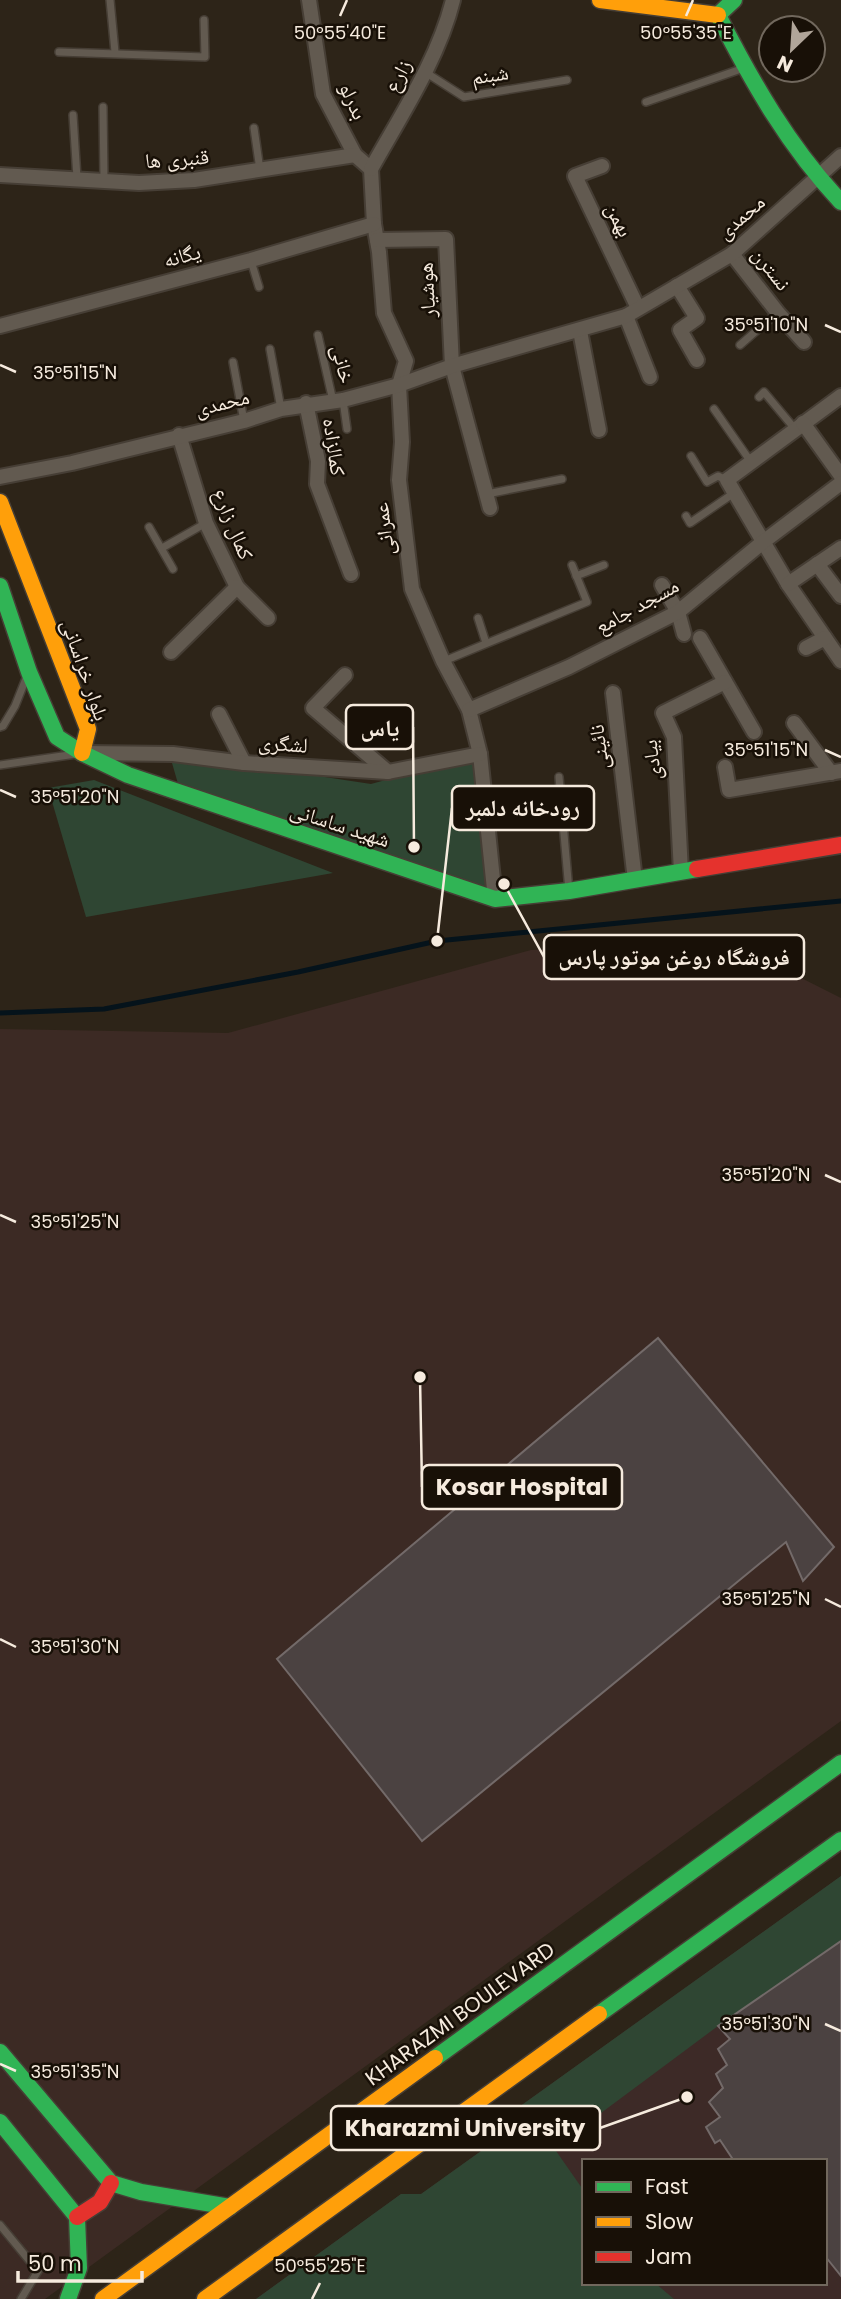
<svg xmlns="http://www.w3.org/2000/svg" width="841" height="2299" font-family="Poppins,'Noto Naskh Arabic',sans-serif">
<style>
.education{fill:#3d2a27;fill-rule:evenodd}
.medical{fill:#3c2a24}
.green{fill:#2f4633}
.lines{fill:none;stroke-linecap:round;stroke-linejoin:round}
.stream{stroke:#05131b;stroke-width:5}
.building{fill:#4b4241;stroke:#736a69;stroke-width:2}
.lane-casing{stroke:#463e35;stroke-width:10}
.street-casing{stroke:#463e35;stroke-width:18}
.fast-casing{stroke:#463e35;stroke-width:19}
.slow-casing{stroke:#463e35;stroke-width:19}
.jam-casing{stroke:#463e35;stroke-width:19}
.lane{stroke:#625a50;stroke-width:7}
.street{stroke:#625a50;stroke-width:14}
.fast{stroke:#30b455;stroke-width:16}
.slow{stroke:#ff9f0a;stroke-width:16}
.jam{stroke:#e5322d;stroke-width:16}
.ticks{fill:none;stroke:#f6ebde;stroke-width:2.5}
.labels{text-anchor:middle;stroke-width:5;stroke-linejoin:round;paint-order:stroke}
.street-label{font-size:21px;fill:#f6ebde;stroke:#181007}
.ticks-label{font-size:18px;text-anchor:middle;fill:#f6ebde;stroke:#181007;stroke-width:5;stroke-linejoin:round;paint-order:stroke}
.leader{fill:none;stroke:#f6ebde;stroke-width:2.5}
.callout-dot{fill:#f6ebde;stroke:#181007;stroke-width:2.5}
.callout{fill:#181007;stroke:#f6ebde;stroke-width:2.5}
.callout-label{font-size:23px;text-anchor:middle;font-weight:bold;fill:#f6ebde}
</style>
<rect width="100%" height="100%" fill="#2d2418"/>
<path class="education" d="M841,1876V2299H256L401,2194H421L509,2131L519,2107ZM584,2161H825V2283H584Z"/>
<path class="medical" d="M730,942L841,998V1721L45,2299H0V1029L228,1033L531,950Z"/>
<g class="green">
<path d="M173,754L371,784L480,754L495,899L181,794L172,763Z"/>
<path d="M94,780L333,873L86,917L48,788Z"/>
<path d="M841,1876V1941L718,2026L554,2148L584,2191V2283H655L674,2299H256L401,2194H421L509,2131L519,2107Z"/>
</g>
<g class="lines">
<path class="stream" d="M0,1013L104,1009L298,972L437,941L841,901"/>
</g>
<g class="building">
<path d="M658,1338L834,1547L803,1581L786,1542L422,1841L277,1659Z"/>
<path d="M841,1941V2276L825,2256V2161H734L720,2140L715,2143L706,2127L720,2117L709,2102L723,2088L716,2074L727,2065L718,2049L730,2039L718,2026Z"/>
</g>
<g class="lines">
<g class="lane-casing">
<g id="lane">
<path d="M110,0L115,52"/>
<path d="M59,52L205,57L204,20"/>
<path d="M425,72L464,97L567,80"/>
<path d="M646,102L744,68"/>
<path d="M103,107L104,180"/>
<path d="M73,115L77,178"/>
<path d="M254,128L260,170"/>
<path d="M251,261L259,287"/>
<path d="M318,335L333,401"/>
<path d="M740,345L777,313"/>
<path d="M270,349L281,409"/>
<path d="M233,362L244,421"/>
<path d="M759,397L764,392L795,429"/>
<path d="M343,400L347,429"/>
<path d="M714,409L751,462"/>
<path d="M691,456L707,482L718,476L726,480"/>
<path d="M487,494L562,479"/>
<path d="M686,516L690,523L734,493"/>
<path d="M149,527L173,569"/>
<path d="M162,548L206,523"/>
<path d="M576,576L604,565"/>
<path d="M478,618L486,643"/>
<path d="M444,661L587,602L572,565"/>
<path d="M0,727L3,726L15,706L27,676"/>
<path d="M0,765L76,754"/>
<path d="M559,777L569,891"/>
<path d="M0,2225L38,2271L21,2299"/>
</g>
</g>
<g class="street-casing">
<g id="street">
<path d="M309,0L323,94L355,155L371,169"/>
<path d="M602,166L575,176L638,308"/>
<path d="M371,169L374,224L379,252L384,313L406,361L399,385L402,442L399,480L412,589L443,661L469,710L480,754L495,899"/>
<path d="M371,169C401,115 438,60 453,0"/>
<path d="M0,175L139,183L194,180L355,155"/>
<path d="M377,240L446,239L452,366L490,508"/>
<path d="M732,254L778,313L804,342"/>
<path d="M677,286L697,318L680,330L697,360"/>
<path d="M626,316L650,377"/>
<path d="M0,326L251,260L374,224"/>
<path d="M580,331L599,430"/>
<path d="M841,396L727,480L788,584L841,661"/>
<path d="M306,403L318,461L317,484L351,574"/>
<path d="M803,423L841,476"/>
<path d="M179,435L206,523L237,587L268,618"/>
<path d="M0,477L72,463L244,421L281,409L343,400L399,385L452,366L626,316L732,254L841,156"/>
<path d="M817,564L841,596"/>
<path d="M788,584L841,548"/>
<path d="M662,585L678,612L684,634"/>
<path d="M700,638L754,732"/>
<path d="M806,648L825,638"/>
<path d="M171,652L237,587"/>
<path d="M345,675L313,708L388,772"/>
<path d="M613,693L635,880"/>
<path d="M469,710L569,667L678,612L763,542L841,483"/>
<path d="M219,714L244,763"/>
<path d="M794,723L831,773"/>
<path d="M85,753L173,754L244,763L388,772L480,754"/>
<path d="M725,767L729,790L841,771"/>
<path d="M681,872L674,737L663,713L725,682"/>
</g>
</g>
<g class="fast-casing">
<g id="fast">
<path d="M718,15C752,82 789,147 841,202"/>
<path d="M718,15L734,0"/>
<path d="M0,586L29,672L57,737L82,753L128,775L495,899L569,891L697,869"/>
<path d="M599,2014L841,1840"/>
<path d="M0,2052L111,2183L141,2192L230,2207"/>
<path d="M435,2058L841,1763"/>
<path d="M0,2122L77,2217L79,2268L68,2299"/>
</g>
</g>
<g class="slow-casing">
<g id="slow">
<path d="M600,0L718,15"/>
<path d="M0,502L88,729L82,753"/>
<path d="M103,2299L435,2058"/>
<path d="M205,2299L599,2014"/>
</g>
</g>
<g class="jam-casing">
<g id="jam">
<path d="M697,869L841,845"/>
<path d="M77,2217L100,2202L111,2183"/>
</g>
</g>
<use href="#lane" class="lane"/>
<use href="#street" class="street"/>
<use href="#fast" class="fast"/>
<use href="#slow" class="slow"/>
<use href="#jam" class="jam"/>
</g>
<path class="ticks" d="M340,16L347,0M686,16L693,0M825,325L841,332M0,365L16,372M825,750L841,757M0,790L16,797M825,1175L841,1182M0,1215L16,1222M825,1599L841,1607M0,1639L16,1647M825,2024L841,2031M0,2064L16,2071M312,2299L320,2283"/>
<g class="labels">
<g class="street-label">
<text transform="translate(490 75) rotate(-9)" y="7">شبنم</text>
<text transform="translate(398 76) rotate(-62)" y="7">زارع</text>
<text transform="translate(353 101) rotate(66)" y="7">بدرلو</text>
<text transform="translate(177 159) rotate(-4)" y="7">قنبری ها</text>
<text transform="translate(741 217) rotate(-41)" y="7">محمدی</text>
<text transform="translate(619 220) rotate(64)" y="7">بهمن</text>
<text transform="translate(182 256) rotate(-15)" y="7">یگانه</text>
<text transform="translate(771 269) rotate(52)" y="7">نسترن</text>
<text transform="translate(427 290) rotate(-93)" y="7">هوشیار</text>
<text transform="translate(343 364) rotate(77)" y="7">خانی</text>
<text transform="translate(222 403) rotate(-14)" y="7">محمدی</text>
<text transform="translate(334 447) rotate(82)" y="7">کمالزاده</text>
<text transform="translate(233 524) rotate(68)" y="7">کمال زارع</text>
<text transform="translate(384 529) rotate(-97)" y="7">عمرانی</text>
<text transform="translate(637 606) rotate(-29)" y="7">مسجد جامع</text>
<text transform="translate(85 670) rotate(71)" y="7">بلوار خراسانی</text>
<text transform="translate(283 744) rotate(4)" y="7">لشگری</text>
<text transform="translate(599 747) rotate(-97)" y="7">نائینی</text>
<text transform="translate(652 760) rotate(-97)" y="7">بیادی</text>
<text transform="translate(340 825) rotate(18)" y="7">شهید ساسانی</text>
<text transform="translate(460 2014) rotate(-36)" y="7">KHARAZMI BOULEVARD</text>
</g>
</g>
<g class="ticks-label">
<text x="340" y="39">50°55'40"E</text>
<text x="686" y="39">50°55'35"E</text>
<text x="766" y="331">35°51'10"N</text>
<text x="75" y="379">35°51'15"N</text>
<text x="766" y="756">35°51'15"N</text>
<text x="75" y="803">35°51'20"N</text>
<text x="766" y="1181">35°51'20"N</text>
<text x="75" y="1228">35°51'25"N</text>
<text x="766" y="1605">35°51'25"N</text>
<text x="75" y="1653">35°51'30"N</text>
<text x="766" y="2030">35°51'30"N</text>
<text x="75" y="2078">35°51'35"N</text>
<text x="320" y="2272">50°55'25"E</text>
</g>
<path class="leader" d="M414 847L413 727M437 941L452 808M504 884L544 957M420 1377L422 1487M687 2097L600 2128"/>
<g class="callout-dot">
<circle cx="414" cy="847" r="7"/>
<circle cx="437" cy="941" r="7"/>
<circle cx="504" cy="884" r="7"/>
<circle cx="420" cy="1377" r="7"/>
<circle cx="687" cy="2097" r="7"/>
</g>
<g class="callout">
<rect x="346" y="705" width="67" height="44" rx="7"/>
<rect x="452" y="786" width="142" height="44" rx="7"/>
<rect x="544" y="935" width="260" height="44" rx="7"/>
<rect x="422" y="1465" width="200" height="44" rx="7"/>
<rect x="331" y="2106" width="269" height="44" rx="7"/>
</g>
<g class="callout-label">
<text x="380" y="736">یاس</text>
<text x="523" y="816">رودخانه دلمبر</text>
<text x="674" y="965">فروشگاه روغن موتور پارس</text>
<text x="522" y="1495">Kosar Hospital</text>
<text x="465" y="2136">Kharazmi University</text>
</g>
<rect x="582" y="2159" width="245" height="126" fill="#181007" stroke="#71685d" stroke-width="2"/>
<rect x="596" y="2182" width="35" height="10" fill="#30b455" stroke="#71685d" stroke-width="2"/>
<text x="645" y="2194" font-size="21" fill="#f6ebde">Fast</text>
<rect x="596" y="2217" width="35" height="10" fill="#ff9f0a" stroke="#71685d" stroke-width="2"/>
<text x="645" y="2229" font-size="21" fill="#f6ebde">Slow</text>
<rect x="596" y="2252" width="35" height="10" fill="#e5322d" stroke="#71685d" stroke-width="2"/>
<text x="645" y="2264" font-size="21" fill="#f6ebde">Jam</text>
<g transform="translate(792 49) rotate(205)"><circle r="33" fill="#181007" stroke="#71685d" stroke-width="2"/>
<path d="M0-5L12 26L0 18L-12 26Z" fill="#b0a599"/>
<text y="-10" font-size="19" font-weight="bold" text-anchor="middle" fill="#f6ebde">N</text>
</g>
<path d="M18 2271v10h124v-10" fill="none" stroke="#f6ebde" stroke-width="3.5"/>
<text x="28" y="2271" font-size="21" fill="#f6ebde" stroke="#181007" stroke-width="5" paint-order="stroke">50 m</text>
</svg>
